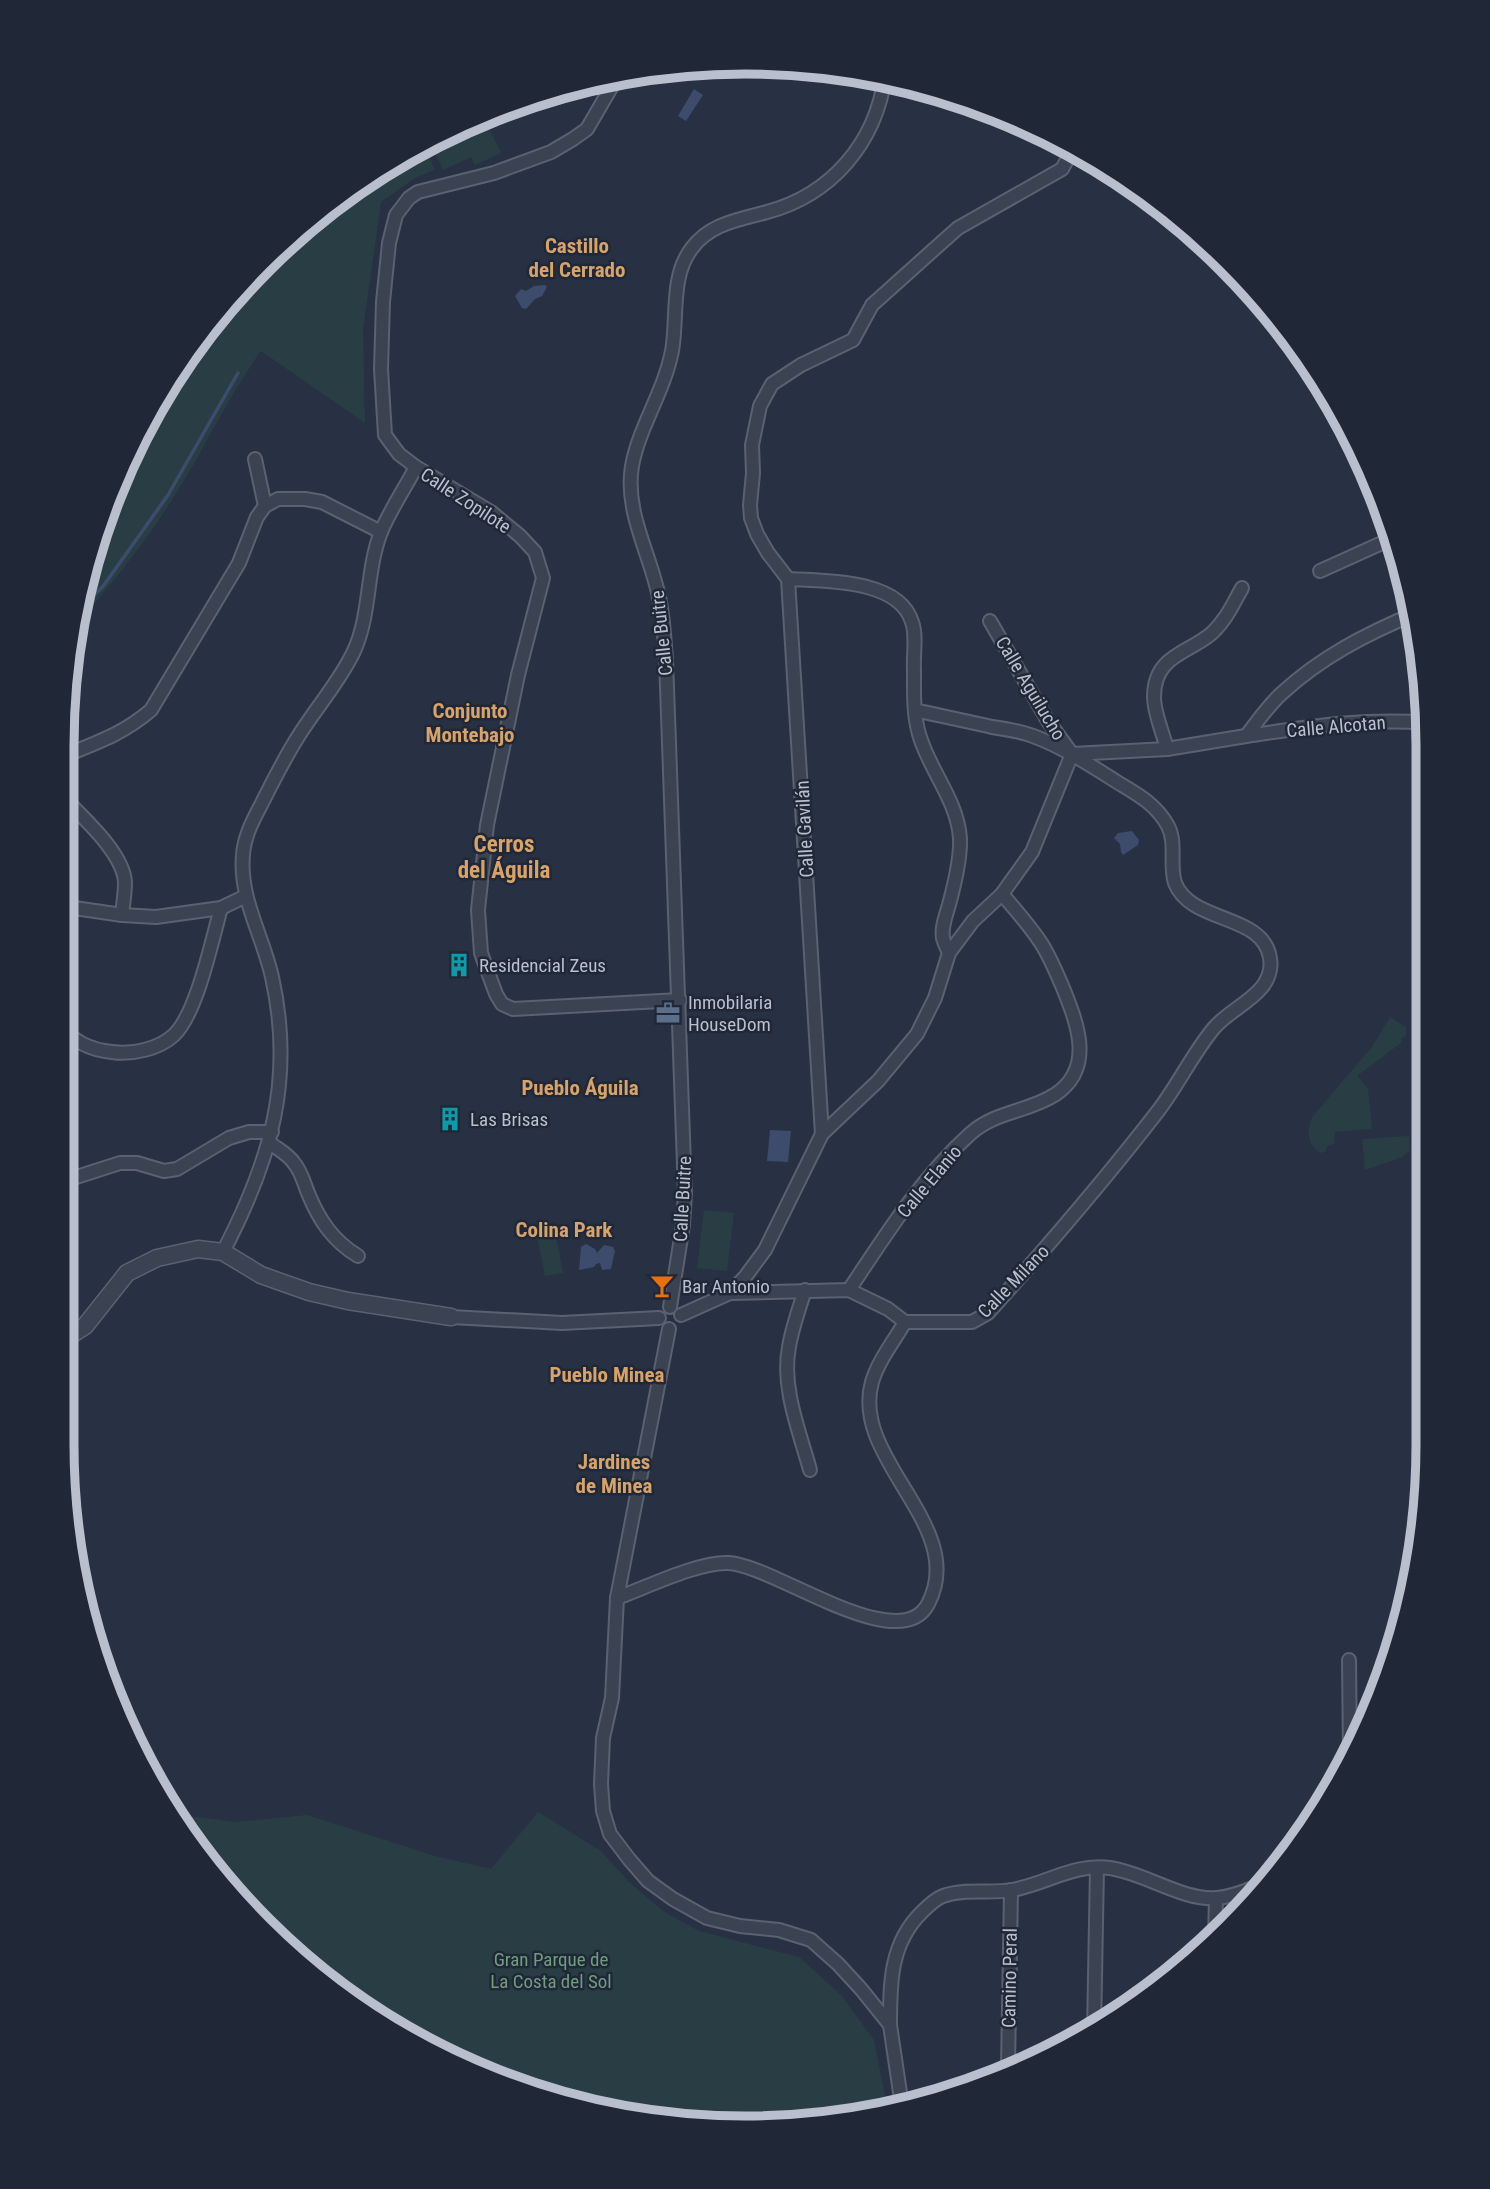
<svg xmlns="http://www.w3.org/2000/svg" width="1490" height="2189" font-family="'Roboto Condensed',sans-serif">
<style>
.green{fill:#293e44}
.water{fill:#3d4c6c}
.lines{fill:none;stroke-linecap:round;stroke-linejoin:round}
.stream{stroke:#3d4c6c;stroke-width:3.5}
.minor-casing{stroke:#5a6170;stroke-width:16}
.tertiary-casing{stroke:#5a6170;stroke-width:19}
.minor{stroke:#3b4353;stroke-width:12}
.tertiary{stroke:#3b4353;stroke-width:16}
.labels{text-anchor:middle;stroke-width:5;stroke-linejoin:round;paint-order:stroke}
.street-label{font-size:19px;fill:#b9bfcc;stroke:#202838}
.poi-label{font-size:19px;fill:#b9bfcc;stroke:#202838;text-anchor:start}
.park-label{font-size:19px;fill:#709d7e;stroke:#202838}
.neighbourhood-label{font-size:21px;font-weight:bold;fill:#d7a36a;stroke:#202838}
.quarter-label{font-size:23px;font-weight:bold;fill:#d7a36a;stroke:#202838}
.rim{fill:none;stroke:#b9bfcc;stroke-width:9}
</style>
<rect width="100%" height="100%" fill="#273143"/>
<g class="green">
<path d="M482,114L501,153L475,165L471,157L443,170L430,142Z"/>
<path d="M424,145L435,170L415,178L381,202L363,330L365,423L261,351C228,397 205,448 175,495C146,542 111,586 73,627L74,612L132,442L261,262L365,177Z"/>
<path d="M1390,1017L1406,1027V1035L1401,1039L1402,1042L1357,1076L1368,1089L1372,1129L1335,1132L1334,1144L1327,1146L1326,1151L1321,1153C1307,1146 1306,1129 1313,1116L1372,1047Z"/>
<path d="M1409,1136V1151L1402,1157L1365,1170L1362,1139Z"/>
<path d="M704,1210L734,1213L727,1271L697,1268Z"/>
<path d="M555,1231L563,1273L545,1276L537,1235Z"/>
<path d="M538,1812L601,1851L628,1881L663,1911L699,1931L799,1957L841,1995L874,2040L888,2111L879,2115L700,2126L484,2076L328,1986L177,1824L172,1814L236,1822L307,1815L435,1856L491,1869Z"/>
</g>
<g class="water">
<path d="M694,89L703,95L686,121L678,116Z"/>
<path d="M545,285L547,287L542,296L535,299L526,309L522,308L515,296L521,289L526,291L534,286Z"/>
<path d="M1132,831L1139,840L1138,845L1123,855L1121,852L1120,844L1114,838L1118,833Z"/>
<path d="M770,1130L791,1131L788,1162L767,1161Z"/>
<path d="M586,1244L595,1249L597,1253L604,1245L613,1247L615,1251L611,1269L602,1270L600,1263L596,1264L594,1267L579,1270L581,1247Z"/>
</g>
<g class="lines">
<path class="stream" d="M74,616L104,585L168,495L238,373"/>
<g class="minor-casing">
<g id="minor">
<path d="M619,74L587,129L573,139L551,152L494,173L418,192L409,198L396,215L389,243L383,302L381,369L385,435L399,454L416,467L491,512L520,536L535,552L543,578L518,675L487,825L478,910L481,953L486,967L496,994L502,1004L513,1009L680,1000"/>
<path d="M255,459L265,506"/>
<path d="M1320,571L1393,538"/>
<path d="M788,579C825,581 899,579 912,622C917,635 913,655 914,670C914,691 913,713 919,734C929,770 957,799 960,838C961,858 955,882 950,901C947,913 941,926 943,938C944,943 947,948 949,953"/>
<path d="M990,621L1048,721L1070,751"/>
<path d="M1246,736C1308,727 1364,718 1427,723"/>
<path d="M1167,749C1163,733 1154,713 1154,697C1154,655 1188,654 1212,633C1226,620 1233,604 1242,588"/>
<path d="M61,759L64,756C98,742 123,734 151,710L239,563L257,517L265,506L278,499H305L322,502L381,532"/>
<path d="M61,795C81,816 123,852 125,882C125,893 123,905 122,915"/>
<path d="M61,906L122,915L156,917L221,908L246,896"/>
<path d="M61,1025C73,1042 92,1050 112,1052C132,1055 159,1049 174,1035C197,1013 212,940 221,908"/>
<path d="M822,1134L788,579L768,553L757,534L751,518L750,505L753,473L752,445L760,406L772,384L801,365L853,340L872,305L931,252L958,228L1062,169L1073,149"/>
<path d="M269,1142C277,1149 288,1154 294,1163C301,1171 304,1183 308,1193C319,1220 333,1241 358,1256"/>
<path d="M61,1182L120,1163H137L164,1171L177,1169L229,1138L249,1132H272"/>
<path d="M223,1252C270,1162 295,1080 272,977C263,936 239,898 243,855C244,837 253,820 261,805C272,783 283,761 296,740C314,710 339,683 354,651C371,614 366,570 381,532C390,510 405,488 416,467"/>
<path d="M805,1290C799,1309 792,1328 789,1347C781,1387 800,1433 810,1470"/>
<path d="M849,1290C885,1236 921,1178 970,1134C995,1111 1029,1112 1056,1094C1095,1067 1077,1023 1063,988C1056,972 1049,954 1039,940C1028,924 1015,909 1002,894"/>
<path d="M730,1293L849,1290L888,1309L905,1322"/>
<path d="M670,1307L683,1225L685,1193L666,659C664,634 663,609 656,585C646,546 625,508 632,466C639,427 664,392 672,351C678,317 670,276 692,248C711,223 739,220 767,212C831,195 876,143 885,76"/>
<path d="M681,1315L730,1293L745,1277L765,1250L822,1134L878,1081L917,1034L935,998L949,953L973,921L1002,894L1032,852L1072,754L1167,749L1246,736C1257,722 1268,706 1281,694C1321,657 1366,634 1416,613"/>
<path d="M451,1317L562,1323L659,1318"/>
<path d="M669,1329L617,1598L612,1698L603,1738L601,1784L603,1811L610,1834L629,1859L648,1881L673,1899L707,1918L740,1926L779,1930L811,1940L838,1964L861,1989L890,2025L902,2106"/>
<path d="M617,1598C647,1587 698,1562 728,1563C772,1564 899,1659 928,1604C969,1526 850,1460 872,1382C878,1361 894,1341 905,1322H972L988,1313C1047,1247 1104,1181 1158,1111C1178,1085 1193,1053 1214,1028C1232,1006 1276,993 1270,958C1263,913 1191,924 1175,883C1169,864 1177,844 1168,826C1156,804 1137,794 1117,782C1090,765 1063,747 1033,736C1020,731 1006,729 992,727C966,721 941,716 915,710"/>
<path d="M1349,1660L1350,1758"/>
<path d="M1215,1938L1216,1898"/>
<path d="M890,2025C890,1983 890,1943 922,1912C928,1906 935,1899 943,1896C965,1888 990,1894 1012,1890C1046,1884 1074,1863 1110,1868C1145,1873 1183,1901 1217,1898C1232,1897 1245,1891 1258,1886"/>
<path d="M1094,2031L1097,1868"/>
<path d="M1008,2066L1011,1890"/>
</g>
</g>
<g class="tertiary-casing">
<path id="tertiary" d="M61,1338L68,1337L85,1326L127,1273L157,1258L198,1249L223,1252L261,1275L309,1292L348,1301L451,1317"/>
</g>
<use href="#minor" class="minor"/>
<use href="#tertiary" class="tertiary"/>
</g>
<defs>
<g id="building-bare" transform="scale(1.89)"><path d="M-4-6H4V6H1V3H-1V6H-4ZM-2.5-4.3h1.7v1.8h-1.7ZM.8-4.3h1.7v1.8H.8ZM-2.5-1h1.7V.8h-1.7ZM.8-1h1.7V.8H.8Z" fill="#0f9aa8" stroke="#202838" stroke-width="2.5" paint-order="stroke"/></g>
<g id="office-bare" transform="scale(1.89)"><path d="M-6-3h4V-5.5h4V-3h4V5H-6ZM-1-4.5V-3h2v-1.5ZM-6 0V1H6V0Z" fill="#5c6f8a" stroke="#202838" stroke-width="2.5" paint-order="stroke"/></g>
<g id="bar-bare" transform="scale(1.89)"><path d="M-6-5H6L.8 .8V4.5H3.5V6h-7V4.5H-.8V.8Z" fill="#e8710a" stroke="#202838" stroke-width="2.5" paint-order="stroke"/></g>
</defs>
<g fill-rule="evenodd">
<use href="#building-bare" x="459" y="965"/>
<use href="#office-bare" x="668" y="1013"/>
<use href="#building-bare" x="450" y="1119"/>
<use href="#bar-bare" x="662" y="1286"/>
</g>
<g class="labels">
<g class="street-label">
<text transform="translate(466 500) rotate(33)" y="7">Calle Zopilote</text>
<text transform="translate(661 633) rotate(-96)" y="7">Calle Buitre</text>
<text transform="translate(1031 688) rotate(59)" y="7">Calle Aguilucho</text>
<text transform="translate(1336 726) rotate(-5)" y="7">Calle Alcotan</text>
<text transform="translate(804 829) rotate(-93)" y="7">Calle Gavilán</text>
<text transform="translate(929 1181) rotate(-50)" y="7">Calle Elanio</text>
<text transform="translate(682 1199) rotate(-87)" y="7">Calle Buitre</text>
<text transform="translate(1013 1281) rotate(-46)" y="7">Calle Milano</text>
<text transform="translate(1009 1978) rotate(-89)" y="7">Camino Peral</text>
</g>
<g class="poi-label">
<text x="479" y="972">Residencial Zeus</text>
<text x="688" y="1009">Inmobilaria<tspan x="688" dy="22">HouseDom</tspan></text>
<text x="470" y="1126">Las Brisas</text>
<text x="682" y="1293">Bar Antonio</text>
</g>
<g class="park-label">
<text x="551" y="1966">Gran Parque de<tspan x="551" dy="22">La Costa del Sol</tspan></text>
</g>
<g class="neighbourhood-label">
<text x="577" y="253">Castillo<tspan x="577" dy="24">del Cerrado</tspan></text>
<text x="470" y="718">Conjunto<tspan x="470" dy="24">Montebajo</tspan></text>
<text x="580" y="1095">Pueblo Águila</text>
<text x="564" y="1237">Colina Park</text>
<text x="607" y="1382">Pueblo Minea</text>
<text x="614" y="1469">Jardines<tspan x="614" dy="24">de Minea</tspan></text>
</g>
<g class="quarter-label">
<text x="504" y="852">Cerros<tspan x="504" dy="26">del Águila</tspan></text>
</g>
</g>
<path d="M0 0H1490V2189H0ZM745 74H745A671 671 0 0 1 1416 745V1445A671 671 0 0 1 745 2116H745A671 671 0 0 1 74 1445V745A671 671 0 0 1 745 74Z" fill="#202838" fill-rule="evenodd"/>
<path class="rim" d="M745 74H745A671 671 0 0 1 1416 745V1445A671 671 0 0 1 745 2116H745A671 671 0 0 1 74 1445V745A671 671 0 0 1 745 74Z"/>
</svg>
